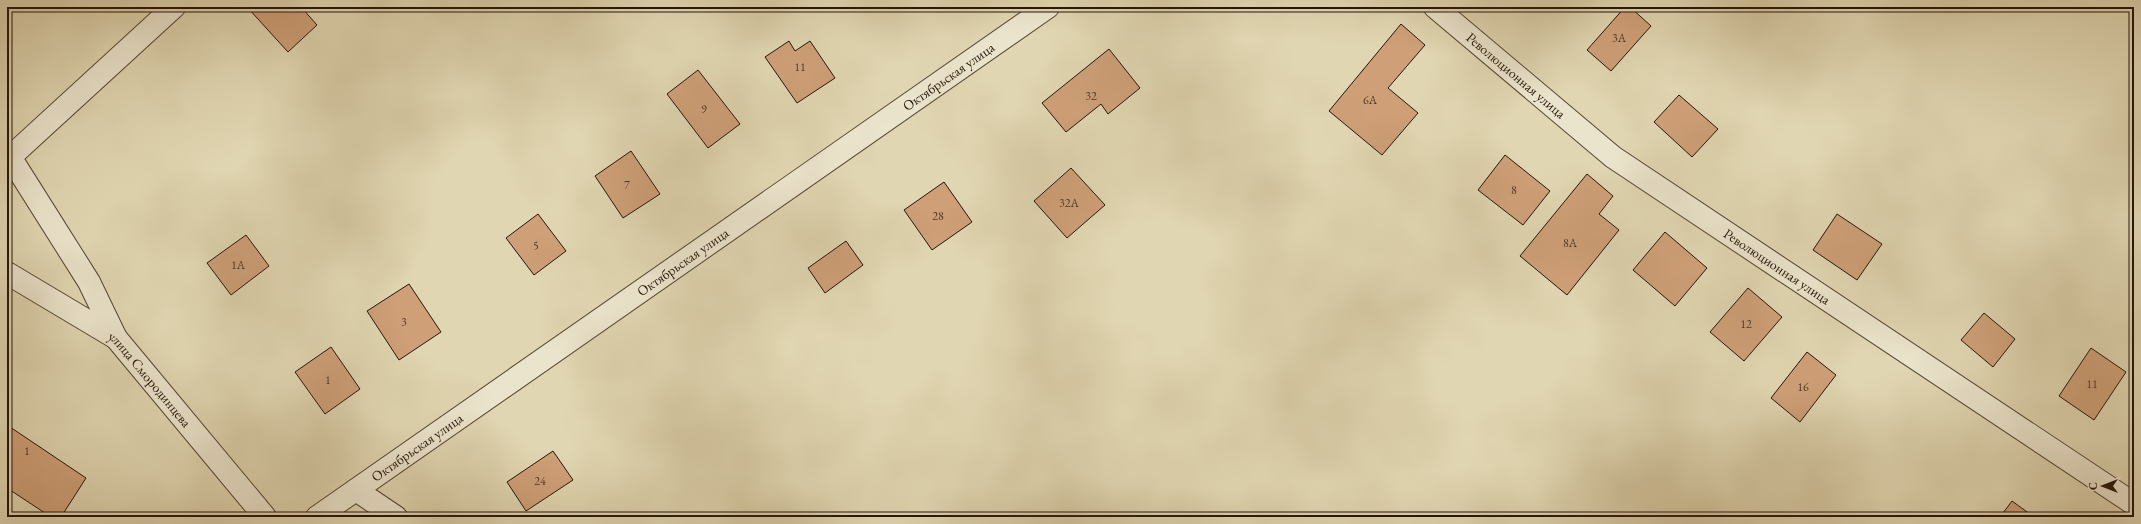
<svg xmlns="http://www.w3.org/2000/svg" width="2141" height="524" font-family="'EB Garamond',serif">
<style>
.building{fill:#cfa078;stroke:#25140b}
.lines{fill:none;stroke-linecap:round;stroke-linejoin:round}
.minor-casing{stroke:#544434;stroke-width:24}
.tertiary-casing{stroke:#544434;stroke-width:24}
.minor{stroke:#ebe4cc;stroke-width:22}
.tertiary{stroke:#ebe4cc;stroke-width:22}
.labels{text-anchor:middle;stroke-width:4;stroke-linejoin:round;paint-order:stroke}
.number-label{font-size:12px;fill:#503726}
.street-label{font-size:14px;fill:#25140b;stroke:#ebe4cc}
</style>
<rect width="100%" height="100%" fill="#e0d6b1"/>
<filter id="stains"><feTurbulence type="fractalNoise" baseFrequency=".005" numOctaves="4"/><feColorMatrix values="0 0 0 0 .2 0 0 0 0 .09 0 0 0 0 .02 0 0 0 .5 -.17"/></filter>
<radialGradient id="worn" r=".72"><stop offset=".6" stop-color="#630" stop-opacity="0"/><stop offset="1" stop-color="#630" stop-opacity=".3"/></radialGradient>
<g class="building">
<path d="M247,7H301L317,25L288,52Z"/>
<path d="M936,7H947L939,12Z"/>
<path d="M1625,7H1630L1651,26L1611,71L1587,50Z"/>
<path d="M1401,24L1425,45L1388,88L1418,113L1382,155L1329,111Z"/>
<path d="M789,41L795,51L810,41L835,78L797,103L765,57Z"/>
<path d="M1109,49L1140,88L1108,114L1101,104L1066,132L1042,103Z"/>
<path d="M698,70L740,124L708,148L667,94Z"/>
<path d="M1679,95L1718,129L1692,157L1654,122Z"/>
<path d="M631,151L660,194L623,218L595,176Z"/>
<path d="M1505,155L1550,191L1523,225L1478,190Z"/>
<path d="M1071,168L1105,205L1067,238L1034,201Z"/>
<path d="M1587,174L1613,196L1599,214L1619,230L1567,295L1520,256Z"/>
<path d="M944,182L972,222L932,250L904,210Z"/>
<path d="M538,214L566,251L534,275L506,238Z"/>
<path d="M1837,214L1882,244L1857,280L1813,250Z"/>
<path d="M1665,232L1707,268L1675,306L1633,270Z"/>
<path d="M246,235L269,266L231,295L207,263Z"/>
<path d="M846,241L863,265L825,293L808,268Z"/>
<path d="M409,284L441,332L399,360L367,311Z"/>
<path d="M1748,288L1782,317L1744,361L1710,332Z"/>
<path d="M1984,313L2015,339L1993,367L1961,340Z"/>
<path d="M331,347L360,389L325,414L295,372Z"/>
<path d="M2091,348L2126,372L2094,420L2059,396Z"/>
<path d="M1807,352L1836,375L1800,422L1771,398Z"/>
<path d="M7,425L86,478L61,517H51L7,488Z"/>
<path d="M553,451L573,480L526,511L507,482Z"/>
<path d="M2012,501L2034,517H2000Z"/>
</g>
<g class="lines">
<g class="minor-casing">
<g id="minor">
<path id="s1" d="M1435,7L1613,157L2134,504"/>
<path d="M7,152L89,282L116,338"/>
<path d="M7,160L174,7"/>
<path id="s2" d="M7,273L116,338L265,517"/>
<path d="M356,490L396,517"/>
</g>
</g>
<g class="tertiary-casing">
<g id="tertiary">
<path id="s3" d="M317,517L1048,7"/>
</g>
</g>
<use href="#minor" class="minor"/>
<use href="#tertiary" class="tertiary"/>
</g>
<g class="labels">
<g class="number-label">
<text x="1619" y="42">3А</text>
<text x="800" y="71">11</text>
<text x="1091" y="100">32</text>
<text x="1370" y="104">6А</text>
<text x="704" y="113">9</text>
<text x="627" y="189">7</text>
<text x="1514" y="194">8</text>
<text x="1069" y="207">32А</text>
<text x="938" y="220">28</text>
<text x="1570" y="247">8А</text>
<text x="536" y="249">5</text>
<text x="238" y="269">1А</text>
<text x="404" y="326">3</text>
<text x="1746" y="328">12</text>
<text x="328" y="384">1</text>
<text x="2092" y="388">11</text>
<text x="1803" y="391">16</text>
<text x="27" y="455">1</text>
<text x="540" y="485">24</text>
</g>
<g class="street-label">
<text dy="5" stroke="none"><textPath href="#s1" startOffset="106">Революционная улица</textPath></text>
<text dy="5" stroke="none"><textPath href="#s3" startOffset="770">Октябрьская улица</textPath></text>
<text dy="5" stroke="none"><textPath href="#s3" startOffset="446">Октябрьская улица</textPath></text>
<text dy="5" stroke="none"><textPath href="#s1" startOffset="430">Революционная улица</textPath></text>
<text dy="5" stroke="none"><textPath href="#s2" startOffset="180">улица Смородинцева</textPath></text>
<text dy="5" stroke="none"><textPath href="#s3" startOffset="122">Октябрьская улица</textPath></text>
</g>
</g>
<rect width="2141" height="524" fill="none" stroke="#e0d6b1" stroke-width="24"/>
<rect x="8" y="8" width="2125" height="508" fill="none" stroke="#25140b" stroke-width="2"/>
<rect x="12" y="12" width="2117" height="500" fill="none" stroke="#25140b"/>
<g transform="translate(2103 486) rotate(270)" stroke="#ebe4cc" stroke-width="3" paint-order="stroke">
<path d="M0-3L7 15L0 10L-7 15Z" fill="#25140b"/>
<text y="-6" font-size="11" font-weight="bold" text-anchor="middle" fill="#25140b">С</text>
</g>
<rect width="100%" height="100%" filter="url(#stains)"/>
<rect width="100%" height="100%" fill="url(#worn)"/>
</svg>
